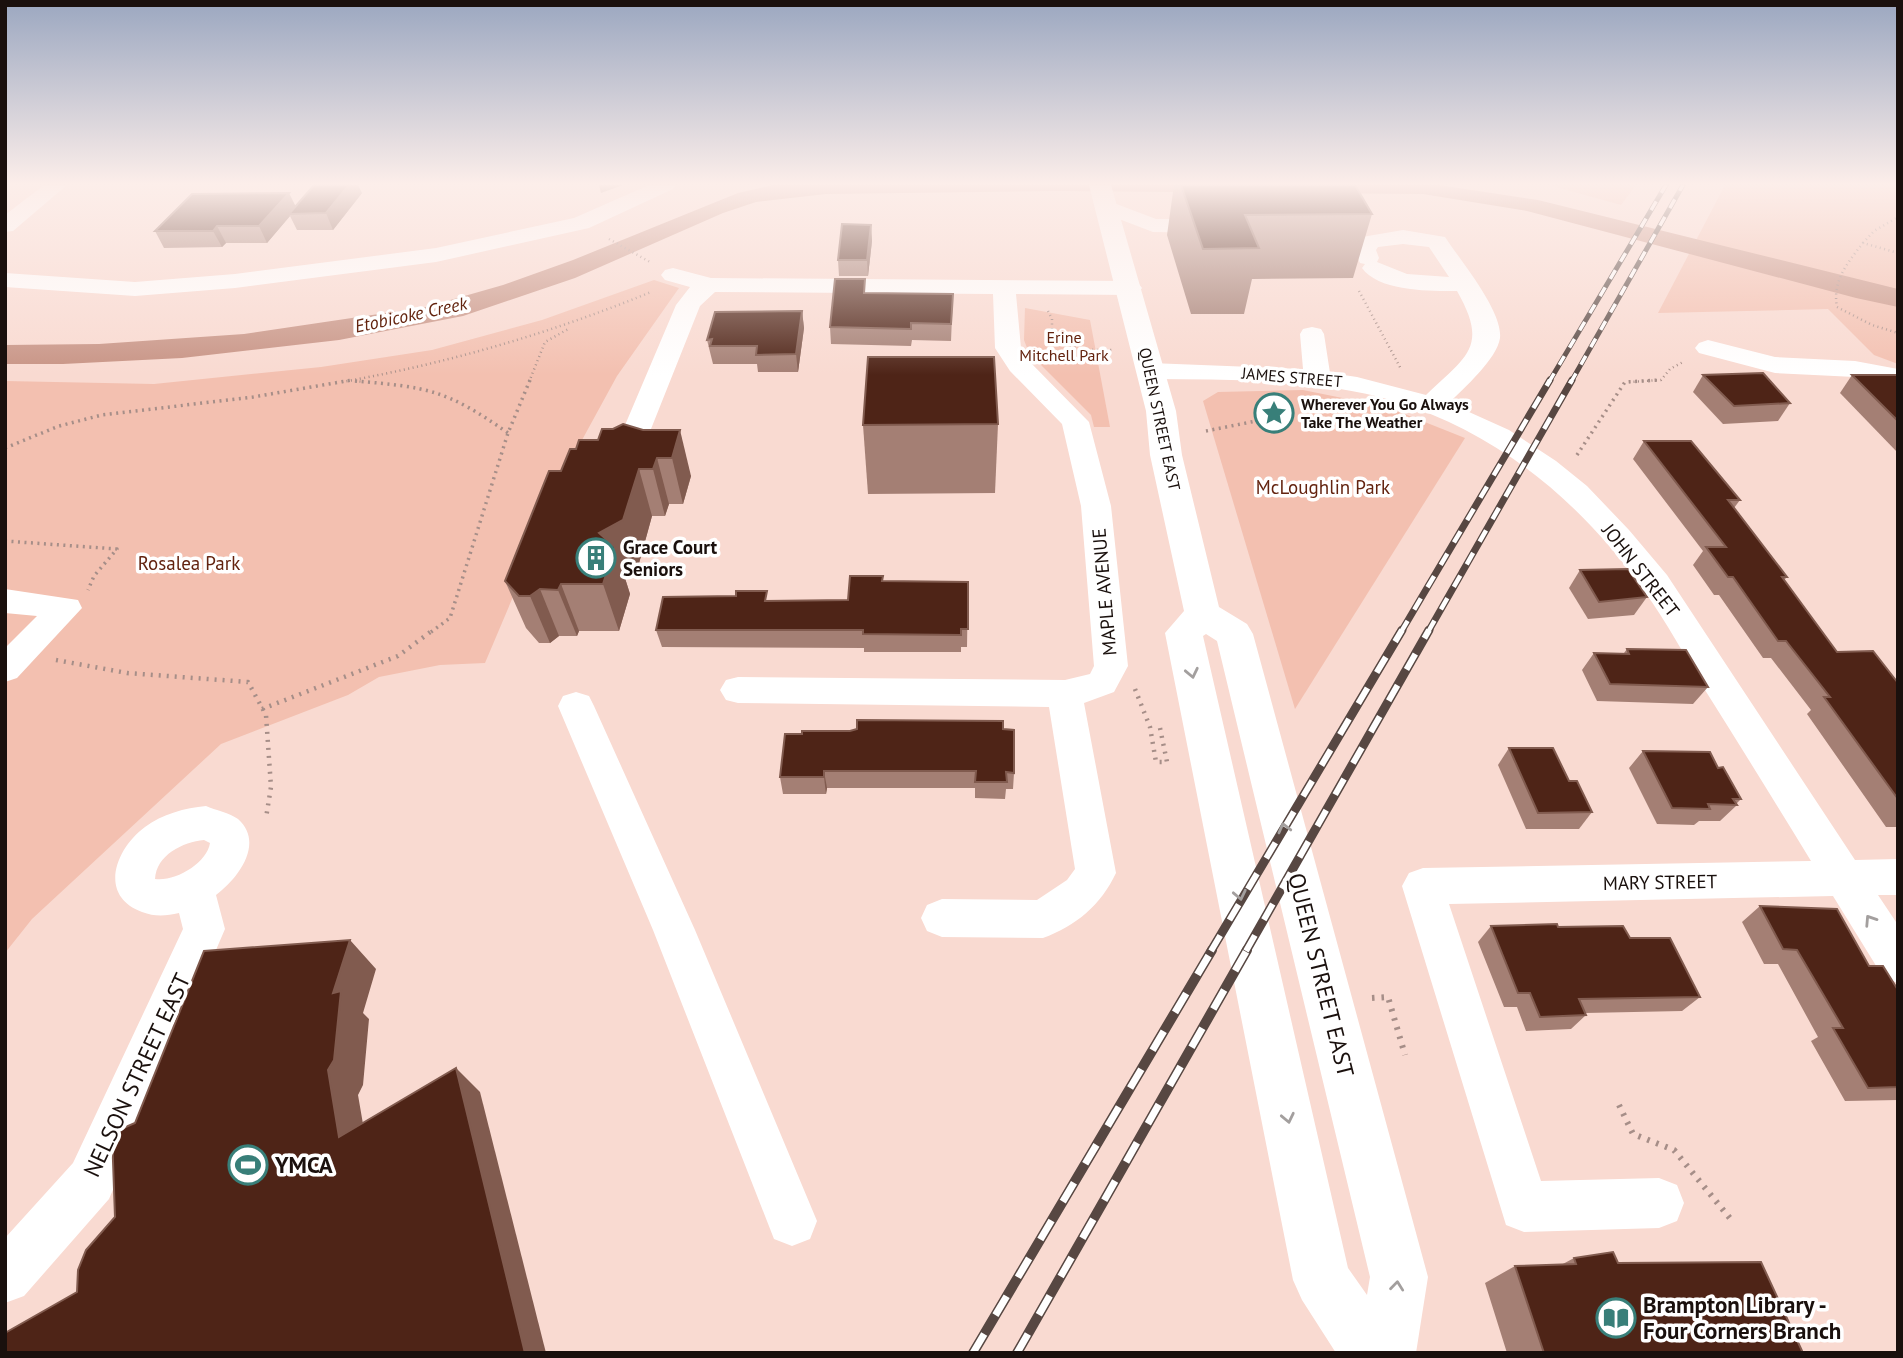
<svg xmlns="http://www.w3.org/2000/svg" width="1903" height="1358" font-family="'PT Sans',sans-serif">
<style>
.green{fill:#f3c0b0}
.water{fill:#c79384}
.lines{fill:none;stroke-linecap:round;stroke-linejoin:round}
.path-far3{stroke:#a68e88;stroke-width:2.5;stroke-dasharray:1 3.5;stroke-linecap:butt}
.path-far2{stroke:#a68e88;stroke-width:3.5;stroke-dasharray:2 4.5;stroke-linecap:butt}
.path-far1{stroke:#a68e88;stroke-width:4.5;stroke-dasharray:2 6;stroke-linecap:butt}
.path{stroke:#a68e88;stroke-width:6;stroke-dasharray:2.5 7;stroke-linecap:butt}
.minor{fill:#fff;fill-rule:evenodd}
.major{fill:#fff;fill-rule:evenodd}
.rail-far3-casing{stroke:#574742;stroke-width:5}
.rail-far2-casing{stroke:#574742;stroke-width:7}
.rail-far1-casing{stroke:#574742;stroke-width:9}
.rail-casing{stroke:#574742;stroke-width:10}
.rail-far3{stroke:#fff;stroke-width:3.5;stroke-dasharray:10;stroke-linecap:butt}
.rail-far2{stroke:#fff;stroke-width:4.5;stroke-dasharray:13;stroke-linecap:butt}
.rail-far1{stroke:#fff;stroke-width:6;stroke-dasharray:18;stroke-linecap:butt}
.rail{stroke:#fff;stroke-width:7;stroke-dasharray:22;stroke-linecap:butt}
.wall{fill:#a47f74}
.shaded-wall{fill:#815b4f}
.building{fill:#4e2417;stroke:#815b4f;stroke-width:2}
.oneway{stroke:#a39f9e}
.labels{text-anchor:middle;stroke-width:7;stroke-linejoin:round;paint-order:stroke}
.far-park-label{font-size:16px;fill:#63230f;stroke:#fff}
.far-street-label{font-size:16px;fill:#1a100d;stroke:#fff}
.far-poi-label{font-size:16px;font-weight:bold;fill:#1a100d;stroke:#fff;text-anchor:start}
.far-water-label{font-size:18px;font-style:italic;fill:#63240f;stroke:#fff}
.park-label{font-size:19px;fill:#63230f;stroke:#fff}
.poi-label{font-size:19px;font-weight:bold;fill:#1a100d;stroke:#fff;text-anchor:start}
.street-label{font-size:19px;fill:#1a100d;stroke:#fff}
.near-street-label{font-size:23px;fill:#1a100d;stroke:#fff}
.near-poi-label{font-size:23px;font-weight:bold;fill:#1a100d;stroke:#fff;text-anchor:start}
</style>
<rect width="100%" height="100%" fill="#f9dad1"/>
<g class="green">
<path d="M1549,185H1636L1621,205Z"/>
<path d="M1725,185H1898V364L1874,355L1828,309L1658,313Z"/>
<path d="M654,280L679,288L617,376L570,462L485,663L440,665L379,677L348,695L221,744L32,919L5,953V381L154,384L321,367L432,350L542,320Z"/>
<path d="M1025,308L1090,320L1110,427H1094L1091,415L1029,353L1024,340Z"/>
<path d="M1303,390L1387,407L1465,438L1295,709L1203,401L1218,392Z"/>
</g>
<path class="water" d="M773,185H1439L1538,200L1898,289V307L1856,298L1527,211L1423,194L1056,191L826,194L756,202L723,213L575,278L463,316L339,340L182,358L63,364H5V345L99,344L244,334L426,307L503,285L573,260L738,193Z"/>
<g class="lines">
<g class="path-far3">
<path d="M609,239L650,262"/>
<path d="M1863,243L1874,231L1898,217"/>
<path d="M1898,253L1863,243C1848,262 1832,281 1837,307L1872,325L1898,333"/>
<path d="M1359,291L1401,369"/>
<path d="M1048,311L1052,319V332C1068,352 1090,350 1113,350"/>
<path d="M355,381L364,382"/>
<path d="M342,382C449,363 551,333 651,292"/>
<path d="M529,382L545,342L570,328"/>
<path d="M1629,382L1661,380L1670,369L1683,362"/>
</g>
<g class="path-far2">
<path d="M355,381C428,387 447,390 508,433"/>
<path d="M1267,403L1284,406L1291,412V418L1279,424L1262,420L1256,410Z"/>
<path d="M1206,431L1261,420"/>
<path d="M5,448L59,426L102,415L253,397L352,380"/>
<path d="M1577,455L1625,382L1660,380"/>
<path d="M5,541L117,549L94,576L88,590"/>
<path d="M431,632L450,618L508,433L530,380"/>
</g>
<g class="path-far1">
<path d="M56,660L127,673L248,682L266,715L271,787L266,818"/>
<path d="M1135,689L1150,727L1156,762H1167L1160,728H1165"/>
<path d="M262,709L398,656L433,630"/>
</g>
<g class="path">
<path d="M1372,998L1388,997L1405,1055"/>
<path d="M1619,1105L1633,1134L1674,1150L1733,1222"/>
</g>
<g class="minor">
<path d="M44,185H67L13,231L5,232V215Z"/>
<path d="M649,185H676L673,189L589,228L436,262L235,288L135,296L5,287V273L135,282L235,274L436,248L574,218Z"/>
<path d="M1106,200L1156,219H1216L1224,221L1227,226L1224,231L1216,233L1153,232L1098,211L1095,206L1098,201Z"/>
<path d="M1403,230L1445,237C1460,260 1503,311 1500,338C1497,359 1464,388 1449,403L1509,430L1556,461L1587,486L1629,530L1667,575L1855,860L1898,859V895H1878L1898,925V983L1883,977L1833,896L1449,904L1541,1181L1659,1178L1677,1185L1684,1203L1677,1221L1659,1228L1524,1232L1506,1225L1402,886L1409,873L1423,868L1811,861C1776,804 1741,747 1705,690C1685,657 1667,622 1644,591C1582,503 1500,434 1397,402C1318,378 1232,380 1150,379L1141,377L1137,371L1141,365L1150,363L1303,369L1300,334L1303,329L1312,327L1321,329L1324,334L1330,373L1357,377L1426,395C1467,356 1489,347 1457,291C1432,291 1379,292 1362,268L1365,264L1360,263L1354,250L1362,237ZM1403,244L1429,247L1449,277L1407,274L1377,262L1379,258L1376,250L1378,247Z"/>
<path d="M673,268L711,278L1130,281L1138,283L1142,288L1138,293L1130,295L1016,294L1021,348L1029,361L1089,422L1111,506L1128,666L1114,692L1084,703L1116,873C1101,905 1076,926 1043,938L942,937L927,931L921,918L927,905L942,899L1037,900L1067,880L1075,869L1049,707L738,703L726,700L720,690L726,680L738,677L1065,680L1090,674L1094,666L1081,506L1062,424L1010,371L995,348L993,294L715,292L700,306L645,444L641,450L631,453L621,450L617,444L676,305L690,287L665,280L661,275L665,270Z"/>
<path d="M1708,340L1775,357L1855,361L1898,369V385L1855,377L1775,373L1699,353L1695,348L1699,343Z"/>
<path d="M5,589L78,600L82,608L17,678L5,682V648L37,616L5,613Z"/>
<path d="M576,692L589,696L594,706L695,930L817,1221L810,1239L792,1246L774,1239L653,930L558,706L563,696Z"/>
<path d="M206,806C215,810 230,813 238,819C265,843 238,879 216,895L225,929L109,1199L24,1296L5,1303V1238L73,1163L183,929L179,913C166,916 155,917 142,912C98,896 115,849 145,827C162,814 185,808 206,806ZM204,840L210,843C207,863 175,882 155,879C156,855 183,842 204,840Z"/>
</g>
<path class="major" d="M1089,185H1111L1176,411L1182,455L1219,607L1247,624L1253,634L1428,1277L1416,1353H1336L1302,1300L1293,1280L1165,633L1184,611L1150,455L1146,411ZM1206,634L1217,641L1370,1277L1367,1295L1348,1268L1203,636Z"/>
<g class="rail-far3-casing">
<g id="rail-far3">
<path d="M1549,382L1666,185"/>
<path d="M1571,382L1683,185"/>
</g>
</g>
<g class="rail-far2-casing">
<g id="rail-far2">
<path d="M1401,632L1550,380"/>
<path d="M1428,632L1572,380"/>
</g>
</g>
<g class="rail-far1-casing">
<g id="rail-far1">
<path d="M1211,951L1402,630"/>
<path d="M1246,951L1429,630"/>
</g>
</g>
<g class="rail-casing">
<g id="rail">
<path d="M973,1353L1212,950"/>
<path d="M1017,1353L1247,950"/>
</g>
</g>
<use href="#rail-far3" class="rail-far3"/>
<use href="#rail-far2" class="rail-far2"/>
<use href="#rail-far1" class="rail-far1"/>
<use href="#rail" class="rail"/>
</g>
<g class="wall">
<path d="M1174,185H1355L1372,214L1353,278L1252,279L1244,314H1191L1167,235Z"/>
<path d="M362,193L333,230H297L290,216L267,243H226L222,247L164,248L155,231L295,206Z"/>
<path d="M871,225L872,241L868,276H839L838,260Z"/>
<path d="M866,293L953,294L951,341L912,340L911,346L831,344L830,327Z"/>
<path d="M802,311L804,328L798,372H758L757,364H713L707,340Z"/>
<path d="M1703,375L1790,403L1778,421L1723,424L1693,392Z"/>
<path d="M1852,375L1898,376V453L1840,393Z"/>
<path d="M998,424L995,493L868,494L863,425Z"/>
<path d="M613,429L643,430L691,476L683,504H669L665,516H652L638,567L624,575L630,594L619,631H579L577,636H559L550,643H539L526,628L505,581L561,471L576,449L598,440Z"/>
<path d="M1644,441L1740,500L1734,508L1787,577L1784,580L1837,652L1898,683V827H1886L1807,714L1811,710L1771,658H1763L1719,595H1714L1693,565L1703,551L1633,459Z"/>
<path d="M1580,570L1647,597L1634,615L1588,619L1569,588Z"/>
<path d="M883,576V581L968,582L967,647H961V652H864V648L662,647L656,630L736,596L768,601L848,600Z"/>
<path d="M1627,649L1708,687L1693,704L1597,701L1582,670L1594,653H1624Z"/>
<path d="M1003,729L1014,773L1013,789H1006L1005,799L975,798V788H827L826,794H783L780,777L802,734Z"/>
<path d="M1509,748L1569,781L1592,812L1579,829H1526L1498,765Z"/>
<path d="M1643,751L1718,768L1741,799L1736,804L1737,805L1720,821H1699L1694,825L1657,824L1629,768Z"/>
<path d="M1760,906L1869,966L1898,990V1100L1845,1101L1811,1041L1818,1037L1778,964H1764L1742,922Z"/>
<path d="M1491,926L1558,927L1630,938L1700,997L1682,1011L1585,1013L1586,1015L1571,1029L1526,1031L1517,1007H1504L1478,942Z"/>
<path d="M1574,1258L1618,1263L1803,1353H1507L1485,1283L1515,1266L1561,1265Z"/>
</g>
<g class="shaded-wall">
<path d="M349,185H358L362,193L333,230L326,213Z"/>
<path d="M599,185H623L601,193Z"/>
<path d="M289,193L297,209L289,214L290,216L267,243L259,226Z"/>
<path d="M871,225L872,241L868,276L867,260Z"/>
<path d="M217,226L226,243L222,247L213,231Z"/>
<path d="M802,311L804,328L798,372L796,354Z"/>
<path d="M680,430L691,476L683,504L672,458Z"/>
<path d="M657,458L669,504L665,516L653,469Z"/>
<path d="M639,469L652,516L638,567L624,575L630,594L619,631L603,584L599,533Z"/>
<path d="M561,584L579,631L577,636L558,590Z"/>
<path d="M540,589L559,636L550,643L530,596Z"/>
<path d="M824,771L827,788L826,794L824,777Z"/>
<path d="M350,940L376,969L363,1013L369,1019L363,1085L358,1095L369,1159L339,1137L328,1070L333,993Z"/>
<path d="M456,1068L480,1092L546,1353H525Z"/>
</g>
<g class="building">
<path d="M314,185H349L326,213L289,214Z"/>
<path d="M1181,185H1355L1372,214L1245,215L1259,248L1203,249Z"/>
<path d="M289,193L259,226H217L213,231H155L192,194Z"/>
<path d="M842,224L871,225L867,260H838Z"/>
<path d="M835,279H865L864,293L953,294L951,324L911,323V329L830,327Z"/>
<path d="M802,311L796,354L756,355L757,346H710L712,339L707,340L715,312Z"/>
<path d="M868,357H994L998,424L863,425Z"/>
<path d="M1763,373L1790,403L1734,406L1703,375Z"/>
<path d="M1852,375H1897L1898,376V421Z"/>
<path d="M623,424L643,430H680L672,458H657L653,469H639L623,520L599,533L615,547L603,584H561L558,590L540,589L530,596H519L505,581L549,471H561L570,449H576L579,440H598L602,429H613Z"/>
<path d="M1644,441H1691L1740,500H1728L1787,577H1782L1837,652L1873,651L1898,683V799L1824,697H1830L1786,641H1778L1733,577H1728L1706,547H1726Z"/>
<path d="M1628,569L1647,597L1599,602L1580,570Z"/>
<path d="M850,576H883L882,581L968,582V629H961V635L863,634V630H656L663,597L736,596V591H767L765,601L848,600Z"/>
<path d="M1627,649L1686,650L1708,687L1610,684L1594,653L1629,654Z"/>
<path d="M857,720L1003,721V729L1014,730V773L1006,772L1007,782H975L976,771H824V777H780L785,734H802V731H850L857,729Z"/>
<path d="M1509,748H1553L1569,781H1577L1592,812L1538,813Z"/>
<path d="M1643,751L1710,752L1718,768L1723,767L1741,799H1733L1737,805L1708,804L1710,809L1672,808Z"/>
<path d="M1760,906L1837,909L1869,966H1883L1898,990V1087L1868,1088L1833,1028H1843L1797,950L1783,949Z"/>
<path d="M1557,924L1558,927L1623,926L1630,938H1670L1700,997L1579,999L1586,1015L1540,1017L1530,993H1518L1491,926Z"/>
<path d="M350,940L333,993L341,991L334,1060L328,1070L339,1137L456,1068L525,1353H5V1333L77,1292L78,1270L86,1250L115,1217L112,1133L135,1123L204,951Z"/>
<path d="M1613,1252L1618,1263L1761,1262L1803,1353H1544L1515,1266L1576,1264L1574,1258Z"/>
</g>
<defs><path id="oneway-chevron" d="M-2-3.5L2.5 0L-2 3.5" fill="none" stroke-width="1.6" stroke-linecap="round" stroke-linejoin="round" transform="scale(1.75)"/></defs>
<g class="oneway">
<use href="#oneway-chevron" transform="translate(1192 673) rotate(78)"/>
<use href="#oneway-chevron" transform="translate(1284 828) rotate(-104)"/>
<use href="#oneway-chevron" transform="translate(1240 895) rotate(78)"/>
<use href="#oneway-chevron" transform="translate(1870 920) rotate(-123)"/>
<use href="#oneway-chevron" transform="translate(1288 1118) rotate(78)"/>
<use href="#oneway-chevron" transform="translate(1397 1286) rotate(-84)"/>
</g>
<linearGradient id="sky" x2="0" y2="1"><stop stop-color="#9ba7c0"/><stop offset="0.49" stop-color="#fceeea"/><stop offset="1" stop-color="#fceeea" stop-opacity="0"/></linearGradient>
<rect width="1903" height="375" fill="url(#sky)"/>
<defs>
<g id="sight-ring" transform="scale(2.0125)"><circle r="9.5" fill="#fff" stroke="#387f79" stroke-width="1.5"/><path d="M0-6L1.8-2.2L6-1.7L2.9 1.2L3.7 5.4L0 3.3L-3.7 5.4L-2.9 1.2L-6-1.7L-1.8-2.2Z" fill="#387f79"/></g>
<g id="building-ring" transform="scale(2.0125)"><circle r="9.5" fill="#fff" stroke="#387f79" stroke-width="1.5"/><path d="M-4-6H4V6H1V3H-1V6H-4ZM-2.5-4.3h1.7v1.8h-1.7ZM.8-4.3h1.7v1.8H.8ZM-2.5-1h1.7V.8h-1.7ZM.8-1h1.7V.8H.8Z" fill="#387f79"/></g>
<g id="stadium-ring" transform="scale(2.0125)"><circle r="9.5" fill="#fff" stroke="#387f79" stroke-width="1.5"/><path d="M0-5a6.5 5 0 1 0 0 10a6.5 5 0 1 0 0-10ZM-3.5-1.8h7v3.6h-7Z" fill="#387f79"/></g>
<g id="library-ring" transform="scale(2.0125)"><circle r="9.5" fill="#fff" stroke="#387f79" stroke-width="1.5"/><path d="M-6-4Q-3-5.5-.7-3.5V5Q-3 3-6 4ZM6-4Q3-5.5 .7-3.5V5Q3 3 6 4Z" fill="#387f79"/></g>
</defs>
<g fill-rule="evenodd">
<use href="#sight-ring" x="1274" y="413"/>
<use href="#building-ring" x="596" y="558"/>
<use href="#stadium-ring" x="248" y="1165"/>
<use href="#library-ring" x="1616" y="1318"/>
</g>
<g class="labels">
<g class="far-park-label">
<text x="1064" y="343">Erine<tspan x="1064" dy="18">Mitchell Park</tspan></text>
</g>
<g class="far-street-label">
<text transform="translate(1292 377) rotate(5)" y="6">JAMES STREET</text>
<text transform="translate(1160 419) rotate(78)" y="6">QUEEN STREET EAST</text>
</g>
<g class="far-poi-label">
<text x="1301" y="410">Wherever You Go Always<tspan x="1301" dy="18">Take The Weather</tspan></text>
</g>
<g class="far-water-label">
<text transform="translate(411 315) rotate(-12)" y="6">Etobicoke Creek</text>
</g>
<g class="park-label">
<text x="1323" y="494">McLoughlin Park</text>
<text x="189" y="570">Rosalea Park</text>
</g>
<g class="poi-label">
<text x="623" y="554">Grace Court<tspan x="623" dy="22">Seniors</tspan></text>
</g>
<g class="street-label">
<text transform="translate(1641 570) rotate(52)" y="7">JOHN STREET</text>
<text transform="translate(1104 592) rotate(-95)" y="7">MAPLE AVENUE</text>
<text transform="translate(1660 882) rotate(-1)" y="7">MARY STREET</text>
</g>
<g class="near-street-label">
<text transform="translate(1321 975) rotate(76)" y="8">QUEEN STREET EAST</text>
<text transform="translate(137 1075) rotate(-65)" y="8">NELSON STREET EAST</text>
</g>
<g class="near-poi-label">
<text x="275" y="1173">YMCA</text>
<text x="1643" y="1313">Brampton Library -<tspan x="1643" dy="26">Four Corners Branch</tspan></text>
</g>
</g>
<rect width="1903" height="1358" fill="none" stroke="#1a100d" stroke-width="14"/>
</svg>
